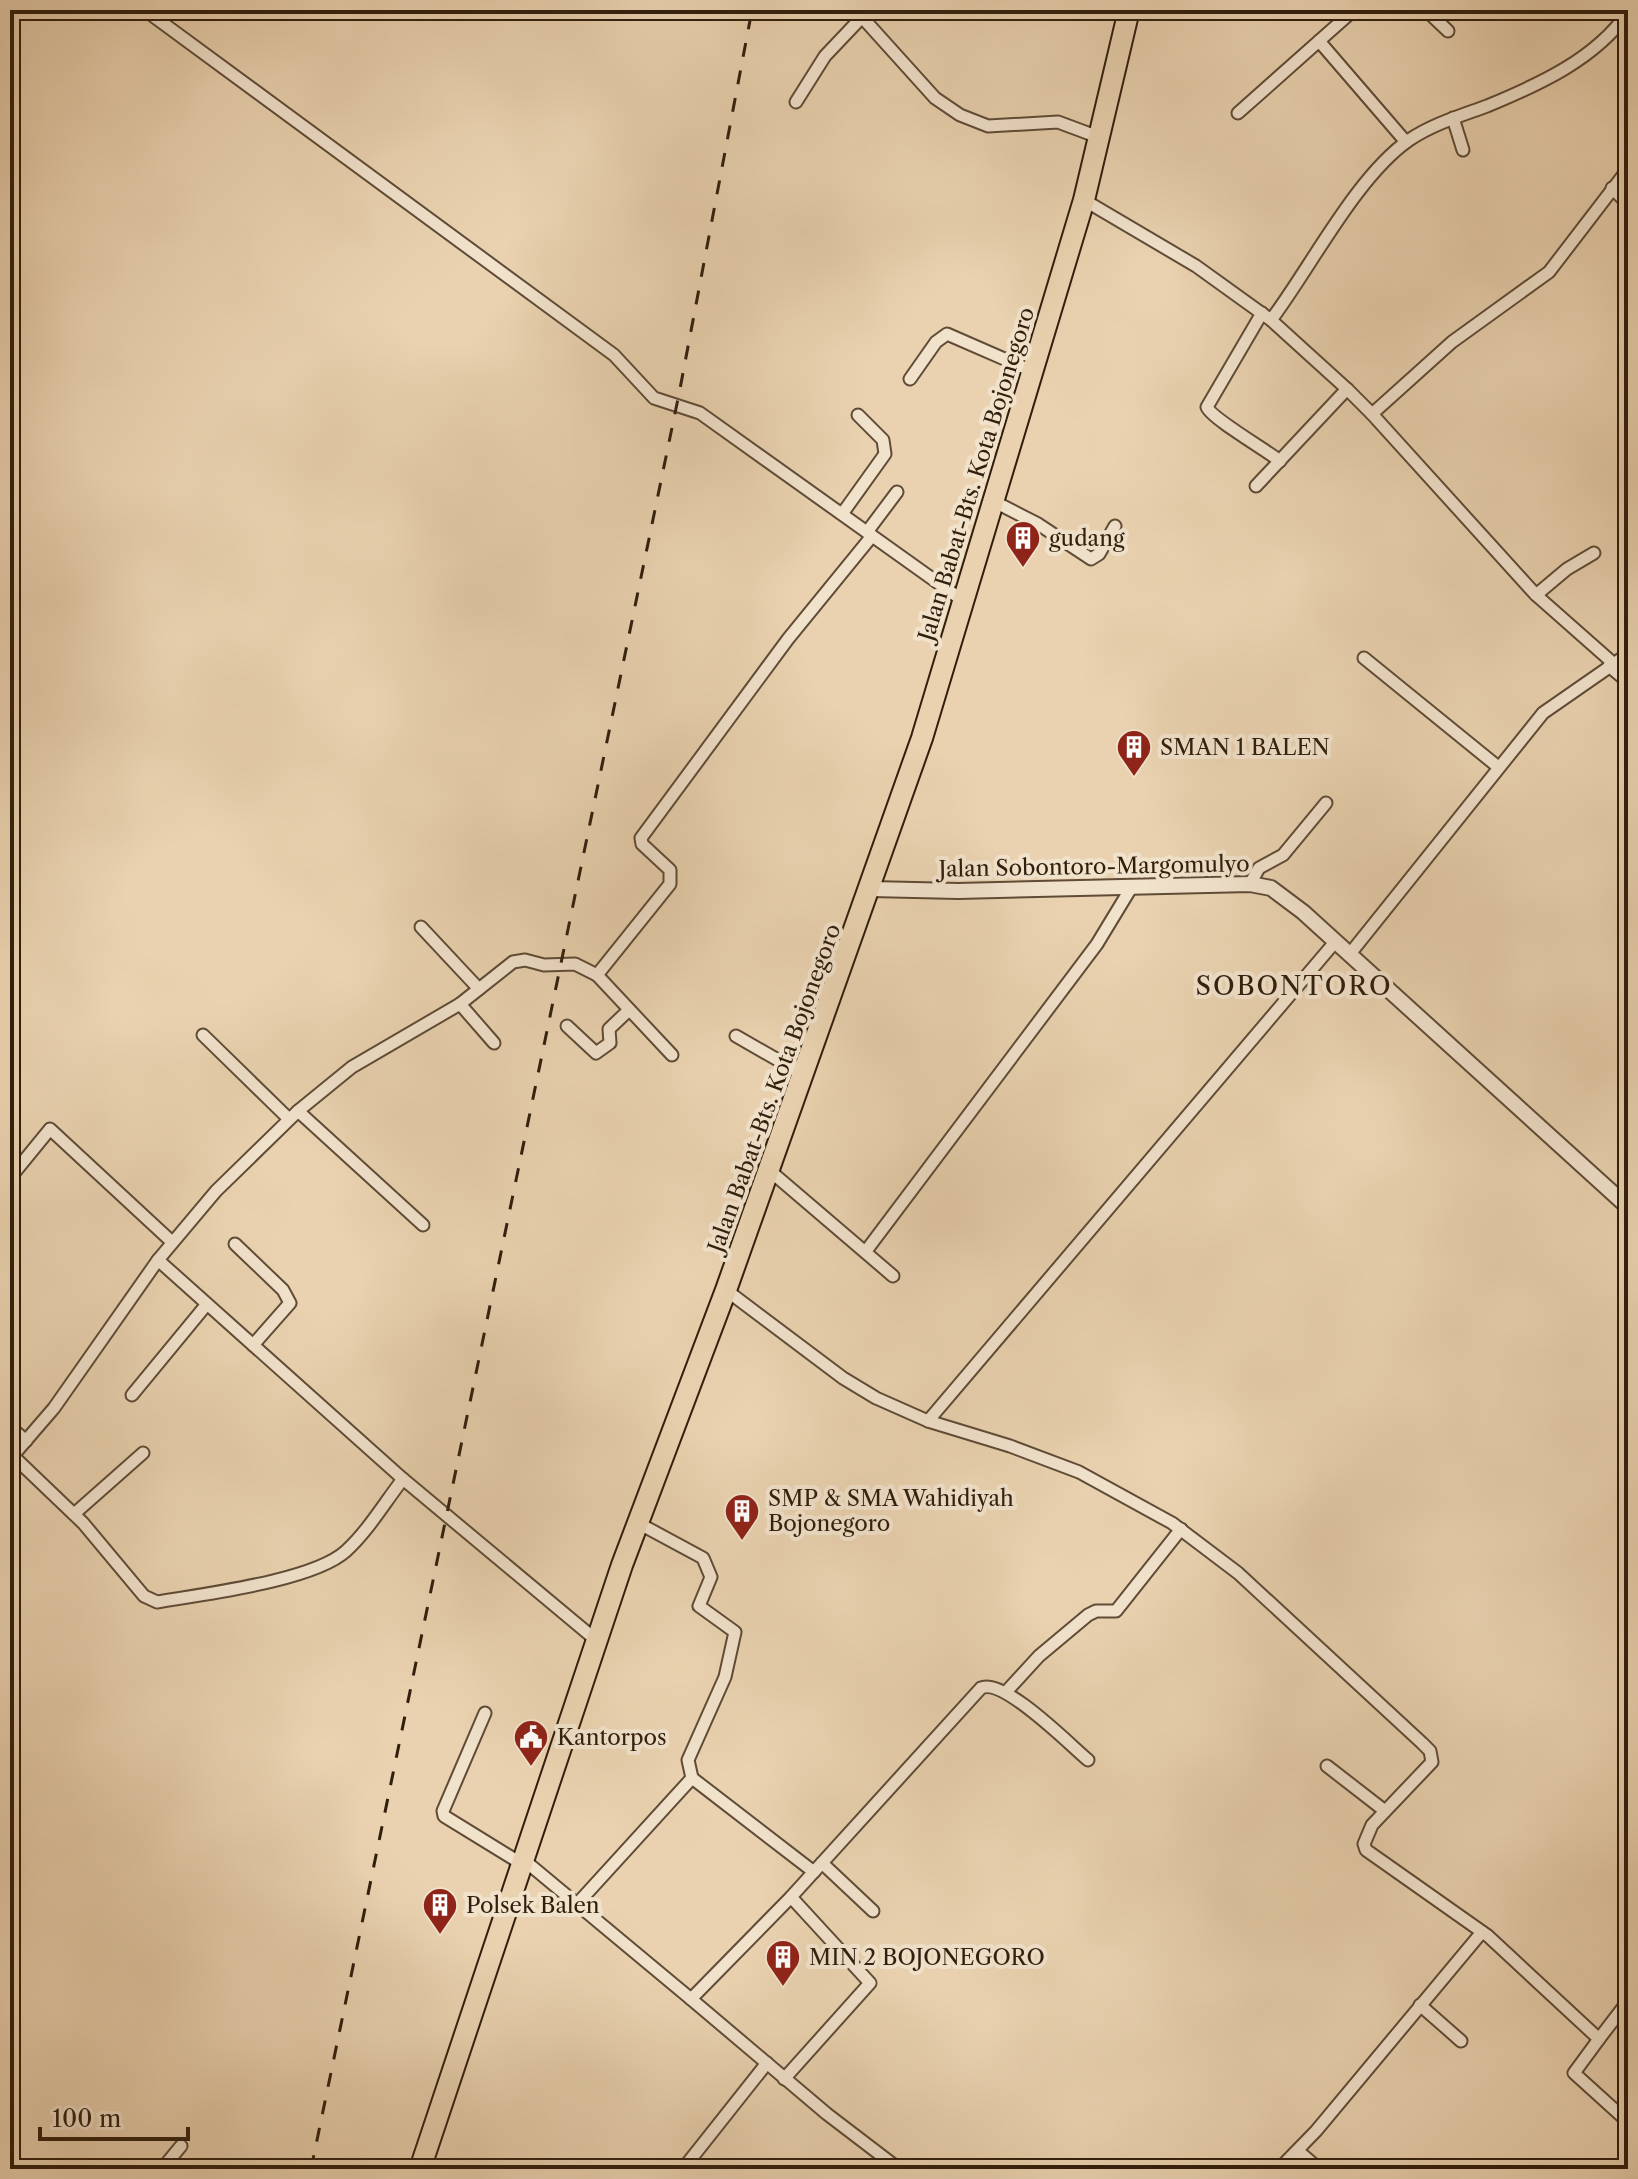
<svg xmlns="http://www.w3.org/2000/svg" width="1638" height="2179" font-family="'Libre Caslon Text',serif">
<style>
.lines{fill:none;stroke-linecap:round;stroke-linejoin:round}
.minor-casing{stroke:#5f4b36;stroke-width:15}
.tertiary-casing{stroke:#5f4b36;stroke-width:18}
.trunk-casing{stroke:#311e0d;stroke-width:24}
.minor{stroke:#f1e2cc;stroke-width:11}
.tertiary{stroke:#f1e2cc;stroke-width:14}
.trunk{stroke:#ead2b0;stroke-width:20}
.rail{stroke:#311e0d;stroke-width:3;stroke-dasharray:14 14;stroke-linecap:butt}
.labels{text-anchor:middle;stroke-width:8;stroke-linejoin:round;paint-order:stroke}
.street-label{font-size:22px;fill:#311e0d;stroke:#f1e2cc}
.poi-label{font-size:22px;fill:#311e0d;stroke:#f1e2cc;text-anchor:start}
.quarter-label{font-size:26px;letter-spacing:2px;fill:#311e0d;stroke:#f1e2cc}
</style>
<rect width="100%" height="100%" fill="#ead2b0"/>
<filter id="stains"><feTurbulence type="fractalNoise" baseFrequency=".0025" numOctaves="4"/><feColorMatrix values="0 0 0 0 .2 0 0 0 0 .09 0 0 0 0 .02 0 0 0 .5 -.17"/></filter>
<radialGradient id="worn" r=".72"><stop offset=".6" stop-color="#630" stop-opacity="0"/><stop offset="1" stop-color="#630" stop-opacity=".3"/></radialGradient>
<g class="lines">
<g class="minor-casing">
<g id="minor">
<path d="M145,10L614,355L654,398L700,413L962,600"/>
<path d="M1354,10L1319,41L1406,142"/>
<path d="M1426,10L1448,31"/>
<path d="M862,17L935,98L960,115L988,126L1058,122L1101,138"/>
<path d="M796,102L825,56L862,17L856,10"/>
<path d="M1238,113L1319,41"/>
<path d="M1453,118L1463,150"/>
<path d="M1612,188L1628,204"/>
<path d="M1084,200L1196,266L1271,320C1311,267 1356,177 1409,140C1433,124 1460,116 1487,106C1538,85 1596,59 1628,12"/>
<path d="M1262,313L1207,407C1211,418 1266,450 1280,461"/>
<path d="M910,379L936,342L947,334L1032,371"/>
<path d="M1347,389L1372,414L1452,342L1549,272L1628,169"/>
<path d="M1372,414L1536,595L1613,663"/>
<path d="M1256,486L1347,389L1271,320"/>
<path d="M993,501L1038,524L1091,559L1099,554L1115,526"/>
<path d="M842,514L885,454L883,440L858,415"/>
<path d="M867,532L897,492"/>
<path d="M1536,595L1567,569L1594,553"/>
<path d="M1364,658L1497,766"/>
<path d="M1609,666L1628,682"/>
<path d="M1250,884L1259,868L1283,855L1326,803"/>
<path d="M421,927L479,989"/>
<path d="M1349,955L1543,713L1628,654"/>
<path d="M597,975L672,1055"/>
<path d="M460,1004L494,1043"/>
<path d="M567,1026L596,1053L610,1043L609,1029L629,1010"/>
<path d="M203,1035L289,1119"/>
<path d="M736,1036L804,1075"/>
<path d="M298,1111L423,1225"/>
<path d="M769,1170L893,1276"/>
<path d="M10,1178L50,1129L172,1242"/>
<path d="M235,1244L283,1290L290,1303L253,1345"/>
<path d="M866,1251L1097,944L1131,888"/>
<path d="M158,1260L216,1191L298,1111L352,1067L460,1004L513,962L525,960L544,965L575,964L597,975L670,884V870L642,844L641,838L788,639L872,536"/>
<path d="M726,1290L843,1378L876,1398L928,1421L1010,1446L1079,1472L1172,1523L1238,1573L1422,1743L1430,1751L1432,1762L1372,1825L1364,1844L1366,1850L1488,1936L1599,2039L1574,2073L1627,2121"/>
<path d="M132,1395L207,1304"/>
<path d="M928,1421L1335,942"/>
<path d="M10,1427L26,1441"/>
<path d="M13,1456L83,1523L144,1596L157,1602C203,1594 313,1581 346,1551C368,1531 385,1502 403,1479"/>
<path d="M10,1459L54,1408L158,1260L403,1479L596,1640"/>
<path d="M74,1514L143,1453"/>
<path d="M1006,1692L1039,1656L1088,1615L1096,1611H1116L1181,1529"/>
<path d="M485,1713L443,1811L444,1816L522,1864"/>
<path d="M1327,1766L1385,1811"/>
<path d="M692,1778L814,1872"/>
<path d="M524,1860L691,1999L791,1897L981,1688C1003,1677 1070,1745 1088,1760"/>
<path d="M822,1863L873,1911"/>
<path d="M578,1903L692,1778L688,1760L725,1677L735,1632L699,1606L711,1577L703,1558L638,1523"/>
<path d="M691,1999L827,2114L899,2169"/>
<path d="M1420,2005L1461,2041"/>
<path d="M1599,2039L1628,2001"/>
<path d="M784,2079L870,1983L791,1897"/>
<path d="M1298,2151L1319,2169"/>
<path d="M162,2169L181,2146"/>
<path d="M683,2169L767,2063"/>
<path d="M1279,2169L1316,2131L1482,1932"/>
</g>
</g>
<g class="tertiary-casing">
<path id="tertiary" d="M871,889L958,891L1250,884L1271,888L1303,912L1628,1207"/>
</g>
<g class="trunk-casing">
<path id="trunk" d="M420,2169L622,1565L726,1290L922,738L1084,200L1129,10"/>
</g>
<use href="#minor" class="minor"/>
<use href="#tertiary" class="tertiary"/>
<use href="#trunk" class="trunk"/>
<path class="rail" d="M311,2169L679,394L752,10"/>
</g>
<defs>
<g id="building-pin" transform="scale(1.8)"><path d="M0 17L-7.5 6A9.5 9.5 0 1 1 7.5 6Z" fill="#8f2418" stroke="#f1e2cc"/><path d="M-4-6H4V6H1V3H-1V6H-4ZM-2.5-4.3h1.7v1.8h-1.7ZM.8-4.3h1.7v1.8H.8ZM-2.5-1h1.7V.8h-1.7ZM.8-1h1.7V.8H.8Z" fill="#fff"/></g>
<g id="civic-pin" transform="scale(1.8)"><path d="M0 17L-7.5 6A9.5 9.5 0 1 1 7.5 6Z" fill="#8f2418" stroke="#f1e2cc"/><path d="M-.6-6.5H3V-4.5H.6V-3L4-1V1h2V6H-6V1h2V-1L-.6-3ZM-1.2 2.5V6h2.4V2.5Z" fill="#fff"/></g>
</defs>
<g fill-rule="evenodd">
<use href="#building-pin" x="1023" y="538"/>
<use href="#building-pin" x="1134" y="747"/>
<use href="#building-pin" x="742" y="1511"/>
<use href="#civic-pin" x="531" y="1737"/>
<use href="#building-pin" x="440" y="1905"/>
<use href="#building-pin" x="783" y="1957"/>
</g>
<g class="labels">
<g class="street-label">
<text transform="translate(976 474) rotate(-73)" y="8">Jalan Babat-Bts. Kota Bojonegoro</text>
<text transform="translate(1094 866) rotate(-1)" y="8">Jalan Sobontoro-Margomulyo</text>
<text transform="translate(774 1088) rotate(-70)" y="8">Jalan Babat-Bts. Kota Bojonegoro</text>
</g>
<g class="poi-label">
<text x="1049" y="546">gudang</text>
<text x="1160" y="755">SMAN 1 BALEN</text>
<text x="768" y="1506">SMP &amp; SMA Wahidiyah<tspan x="768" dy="25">Bojonegoro</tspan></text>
<text x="557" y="1745">Kantorpos</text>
<text x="466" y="1913">Polsek Balen</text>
<text x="809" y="1965">MIN 2 BOJONEGORO</text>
</g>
<g class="quarter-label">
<text x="1294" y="995">SOBONTORO</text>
</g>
</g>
<rect width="1638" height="2179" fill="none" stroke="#ead2b0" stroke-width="40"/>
<rect x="12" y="12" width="1614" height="2155" fill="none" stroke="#311e0d" stroke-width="4"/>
<rect x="20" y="20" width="1598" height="2139" fill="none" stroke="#311e0d" stroke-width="2"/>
<path d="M40 2127v12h148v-12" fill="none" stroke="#311e0d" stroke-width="4"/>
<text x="52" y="2127" font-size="24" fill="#311e0d" stroke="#f1e2cc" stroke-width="6" paint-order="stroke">100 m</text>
<rect width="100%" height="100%" filter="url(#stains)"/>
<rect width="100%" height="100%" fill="url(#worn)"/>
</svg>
